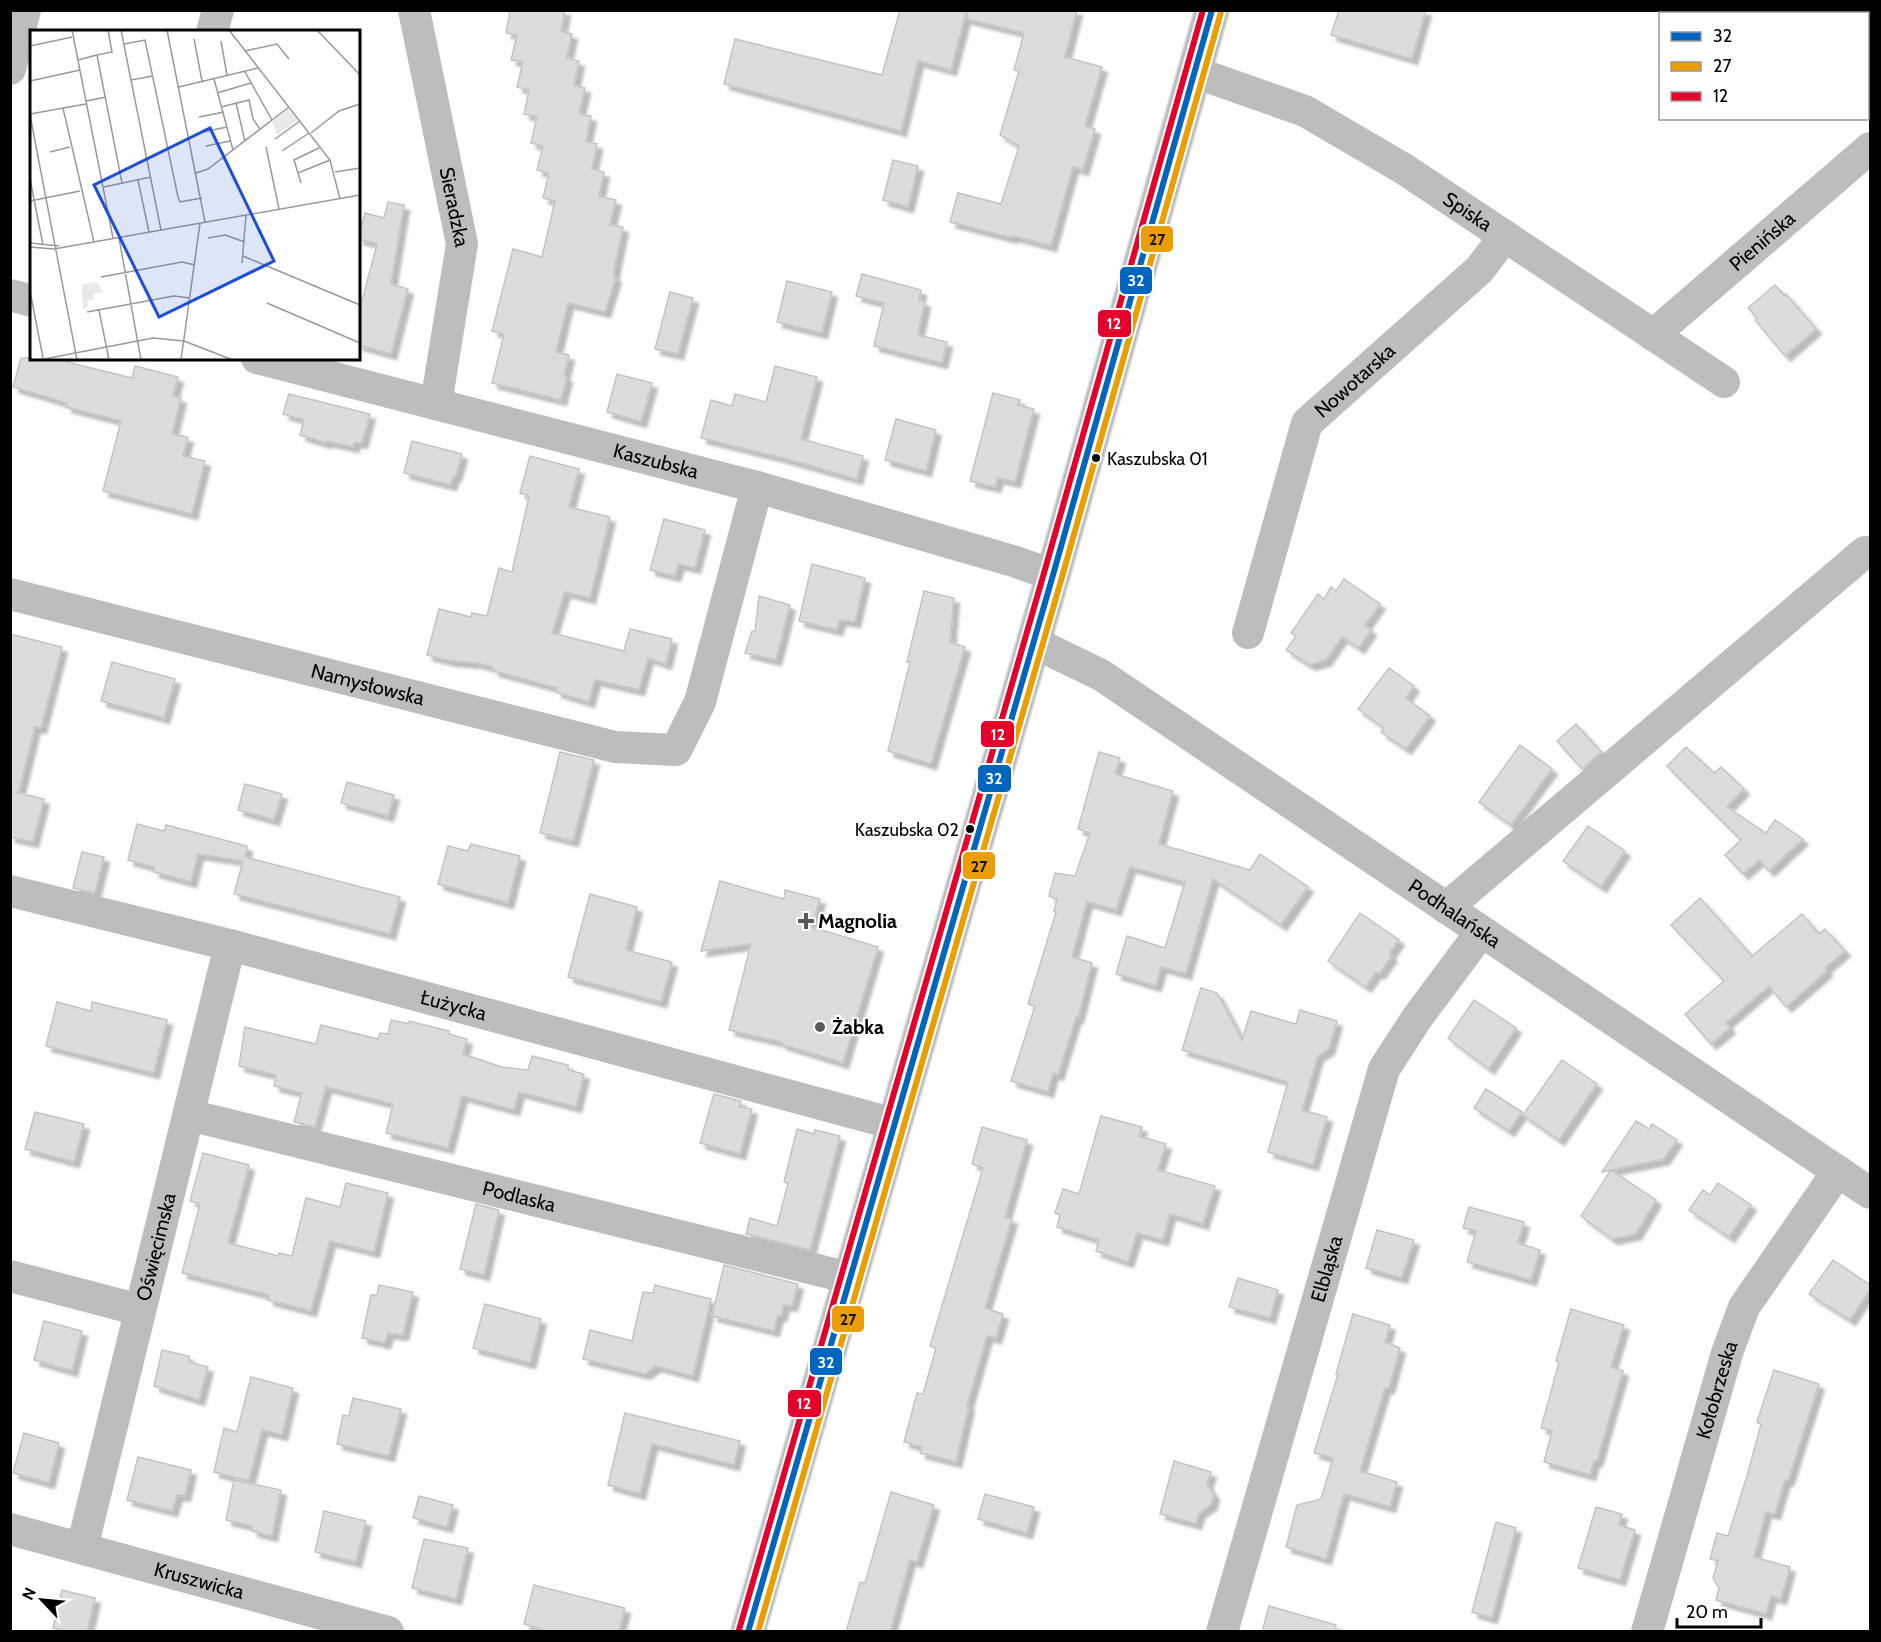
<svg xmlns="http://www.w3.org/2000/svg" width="1881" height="1642" font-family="Cabin,sans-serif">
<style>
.building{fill:#dcdcdc;stroke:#c4c4c4;stroke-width:1.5;filter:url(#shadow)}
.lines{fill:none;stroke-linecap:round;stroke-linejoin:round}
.major-casing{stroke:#dbdbdb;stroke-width:36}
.minor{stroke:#bdbdbd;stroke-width:32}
.major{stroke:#bdbdbd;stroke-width:33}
.bus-1-casing{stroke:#fff;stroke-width:10}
.bus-2-casing{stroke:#fff;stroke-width:10}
.bus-3-casing{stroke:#fff;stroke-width:10}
.bus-1{stroke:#0065bd;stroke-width:6}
.bus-2{stroke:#eb9e00;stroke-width:6}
.bus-3{stroke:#e4002b;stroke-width:6}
.bus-dot{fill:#000;stroke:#fff;stroke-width:2}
.poi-dot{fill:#595959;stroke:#fff;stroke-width:2}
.labels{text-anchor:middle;stroke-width:4.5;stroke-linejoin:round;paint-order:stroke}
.bus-label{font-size:18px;fill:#000;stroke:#fff;text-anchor:start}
.street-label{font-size:20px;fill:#000;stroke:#fff}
.poi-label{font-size:20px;font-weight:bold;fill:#000;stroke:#fff;text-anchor:start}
.inset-road{fill:none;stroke:#999;stroke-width:1.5}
.view{fill:#1d4ed8;fill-opacity:0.15;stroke:#1d4ed8;stroke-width:3}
.inset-edge{fill:none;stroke:#000;stroke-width:3}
.line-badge{stroke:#fff;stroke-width:2}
.badge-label{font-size:16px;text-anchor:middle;font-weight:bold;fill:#fff}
.pale-badge-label{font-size:16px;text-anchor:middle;font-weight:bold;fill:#111}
</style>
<defs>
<filter id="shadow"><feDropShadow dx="5.5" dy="5.5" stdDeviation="1.5" flood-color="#0004"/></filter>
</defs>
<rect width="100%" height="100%" fill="#fff"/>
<g class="building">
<path d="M510,10H565L561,31L572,34L567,58L579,61L574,85L585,88L579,114L591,116L586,142L597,144L592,169L604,172L599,196L616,200L610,225L623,227L613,276L616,277L605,312L568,303L556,352L569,355L564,376L567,377L561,400L492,383L504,334L492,331L513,249L542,257L555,201L543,198L549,173L537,170L543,146L531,143L537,117L524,114L529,90L517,87L523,62L511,60L517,35L506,33Z"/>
<path d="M900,10H967L951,70L918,61L901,131L724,84L735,39L882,75Z"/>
<path d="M968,10H1077L1065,57L1102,67L1085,126L1095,129L1083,170L1073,167L1051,246L1013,236L1012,238L950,222L958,193L1001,204L1019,146L1000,135L1019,71L1014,70L1024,33L967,19Z"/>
<path d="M1339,10H1426L1412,59L1331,35Z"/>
<path d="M893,160L918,166L908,207L883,200Z"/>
<path d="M388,202L404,205L391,284L408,289L391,354L358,345V316L377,244L358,239L365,213L384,218Z"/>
<path d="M862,274L921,290L919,300L925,302L918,335L947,342L942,363L874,346L884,303L856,296Z"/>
<path d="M787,281L832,292L822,333L777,322Z"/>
<path d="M1775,285L1785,296L1786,294L1816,329L1785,356L1755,320L1757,318L1748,308Z"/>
<path d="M670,292L693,298L678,354L655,349Z"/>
<path d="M21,358H68L67,362L132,378L135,366L178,377L173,396L181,398L172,434L188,437L183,456L205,461L192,514L103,491L121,421L66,407L67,403L13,387Z"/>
<path d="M775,366L817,377L801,439L863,456L857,479L783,458L701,438L711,400L732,406L735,394L766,402Z"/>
<path d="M617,374L652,383L641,422L607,412Z"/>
<path d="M993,393L1020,400L1018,405L1034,409L1015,482L998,478L995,487L970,481Z"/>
<path d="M289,394L370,414L362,443L355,442L353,447L327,441L326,443L300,435L304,420L283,414Z"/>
<path d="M896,419L936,430L926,471L885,460Z"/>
<path d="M412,441L462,454L456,476L453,477L451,485L404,473Z"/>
<path d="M530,456L579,469L569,507L610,517L590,598L565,592L552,633L624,651L630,629L672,639L666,664L648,658L639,690L595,680L589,702L556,692L557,688L494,671L492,667L477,663L451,661L427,655L439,609L471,617L472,613L487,616L499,568L512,572L529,496L520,493Z"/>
<path d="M664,519L705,530L695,568L679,564L675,576L650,570Z"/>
<path d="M812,564L865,578L855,622L840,620L837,630L799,621Z"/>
<path d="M1344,579L1380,604L1365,625L1371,630L1359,648L1342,637L1326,660L1310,665L1286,650L1296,636L1291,633L1318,594L1324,599L1331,587L1336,591Z"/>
<path d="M924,591L954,598L950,642L965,647L931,764L888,751L910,662H907Z"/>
<path d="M759,596L790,605L776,660L745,653L752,631H755Z"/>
<path d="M10,634L62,647L41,728L35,727L19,792H15L44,799L33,842L10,837Z"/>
<path d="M112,662L175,679L164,718L101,701Z"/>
<path d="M1389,668L1414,686L1406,698L1430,716L1406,749L1381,732L1384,728L1358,709Z"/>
<path d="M1576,724L1601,752L1582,769L1557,741Z"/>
<path d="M1520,745L1552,769L1511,825L1479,802Z"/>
<path d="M1686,747L1714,773L1721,767L1744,789L1727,807L1766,833L1775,820L1803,839L1769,871L1759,860L1743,874L1725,855L1741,840L1667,766Z"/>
<path d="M560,752L594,760L573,841L540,833Z"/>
<path d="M1099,752L1120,758L1115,774L1173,791L1159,844L1250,870L1260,854L1308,887L1281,925L1213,879L1186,974L1161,967L1156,986L1116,974L1127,936L1165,948L1185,882L1130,867L1116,910L1087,902L1072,957L1092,963L1078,1018L1076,1017L1058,1075L1053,1073L1048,1092L1011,1081L1035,1006L1028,1004L1056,912L1054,911L1057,899L1049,896L1055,873L1075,876L1090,833L1078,829Z"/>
<path d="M347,782L394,795L388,816L341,803Z"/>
<path d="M245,784L282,794L274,820L238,810Z"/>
<path d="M137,824L164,831L166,825L247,846L245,857L400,897L390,934L234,894L243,861L198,854L191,882L154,872V867L128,860Z"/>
<path d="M1588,826L1625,851L1601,887L1563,861Z"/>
<path d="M471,844L520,856L508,903L438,884L448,846L468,851Z"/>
<path d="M82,852L104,857L95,893L73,888Z"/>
<path d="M720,881L784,899L785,890L820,899L812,927L878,947L843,1063L781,1044V1042L729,1030L751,944L701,951Z"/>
<path d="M590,894L637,907L626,950L672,962L661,1002L568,977Z"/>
<path d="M1700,898L1752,956L1802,914L1819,934L1825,929L1845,951L1825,968L1827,971L1786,1007L1769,986L1726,1023L1730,1028L1711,1044L1685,1014L1724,981L1671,925Z"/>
<path d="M1360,913L1399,940L1389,954L1392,956L1379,974L1376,972L1366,987L1328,961Z"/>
<path d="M1201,988L1217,993L1242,1040L1251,1011L1296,1024L1300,1010L1337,1021L1329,1049L1318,1056L1302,1110L1327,1117L1313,1165L1268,1152L1288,1082L1182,1050Z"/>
<path d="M1474,1000L1516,1028L1489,1069L1448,1038Z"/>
<path d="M57,1002L91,1011L92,1002L167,1020L154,1073L46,1046Z"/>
<path d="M391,1020L410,1024L409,1021L449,1031L448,1034L467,1039L463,1054L502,1067L528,1070L532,1056L568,1065V1070L584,1074L576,1107L519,1092L514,1110L462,1096L448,1148L386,1133L393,1104L326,1087L315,1127L294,1122L302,1093L274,1086L276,1075L239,1066L245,1027L316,1044L321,1025L378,1039L380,1033L388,1034Z"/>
<path d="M1562,1060L1597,1084L1559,1140L1523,1115Z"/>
<path d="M1486,1089L1522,1112L1509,1131L1474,1108Z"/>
<path d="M714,1094L741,1101L740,1107L752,1109L740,1154L700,1143Z"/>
<path d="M35,1112L84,1124L74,1162L25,1149Z"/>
<path d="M1101,1116L1142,1127L1139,1136L1166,1144L1158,1170L1215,1186L1203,1224L1170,1214L1163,1240L1137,1233L1128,1262L1096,1251L1099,1240L1057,1227L1060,1215L1055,1213L1063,1189L1079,1194Z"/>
<path d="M1636,1121L1649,1129L1652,1124L1677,1140L1664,1159L1611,1170L1656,1200L1636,1234L1612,1239L1581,1216L1611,1170L1602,1172Z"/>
<path d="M982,1127L1027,1140L1005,1217L1012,1219L985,1308L1003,1314L996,1338L987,1336L967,1406H969L956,1462L920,1453L922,1447L904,1442L917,1393L923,1394L936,1348L930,1346L983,1168L972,1164Z"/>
<path d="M797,1129L814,1134L815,1130L840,1136L810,1250L746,1234L750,1218L777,1226L788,1183L784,1182Z"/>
<path d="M203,1153L249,1165L228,1243L279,1256V1253L292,1256L306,1198L340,1207L346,1183L388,1193L374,1252L330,1241L311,1311L268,1300L269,1295L182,1273L200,1204L190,1201Z"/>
<path d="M1718,1183L1751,1205L1729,1237L1689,1210L1703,1190L1710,1195Z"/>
<path d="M476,1204L499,1210L484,1275L460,1269Z"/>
<path d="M1469,1207L1524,1222L1518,1243L1540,1250L1531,1280L1467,1262L1476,1231L1463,1228Z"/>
<path d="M1377,1230L1414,1240L1402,1278L1366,1268Z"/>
<path d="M1833,1260L1870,1285V1290L1850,1320L1809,1294Z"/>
<path d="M724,1265L798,1284L792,1306L784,1305L781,1316L778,1315L774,1331L712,1316Z"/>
<path d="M1238,1278L1278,1290L1270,1318L1229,1307Z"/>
<path d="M379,1285L413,1292L403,1335L388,1333L385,1343L362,1338L371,1295H377Z"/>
<path d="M655,1285L711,1299L693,1376L656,1366L645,1374L583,1359L590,1330L632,1341L643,1292L653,1293Z"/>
<path d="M485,1304L541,1319L530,1363L473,1348Z"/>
<path d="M1571,1309L1624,1325L1611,1367L1623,1371L1597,1461H1594L1590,1475L1544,1462L1552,1431L1541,1428L1559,1362L1556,1361Z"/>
<path d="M1353,1314L1390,1325L1385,1342L1400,1348L1389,1388H1385L1360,1471L1397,1482L1390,1507L1344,1494L1326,1559L1286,1547L1297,1505L1321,1499L1333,1458L1314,1453L1338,1374H1336Z"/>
<path d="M44,1321L82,1331L72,1371L34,1360Z"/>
<path d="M162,1350L189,1356V1362L208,1367L199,1400L154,1386Z"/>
<path d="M1774,1370L1819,1384L1788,1481L1785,1480L1775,1514L1766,1512L1754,1557L1790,1567L1781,1599L1771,1596L1766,1614L1716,1600L1719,1588L1713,1578L1718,1561L1710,1559L1717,1533L1728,1536L1747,1476L1761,1424L1757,1422Z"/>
<path d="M251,1377L293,1388L282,1435L262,1430L249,1481L214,1472L224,1428L237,1432Z"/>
<path d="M353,1398L401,1409L389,1456L337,1444L343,1415L349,1416Z"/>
<path d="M625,1413L740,1441L734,1465L652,1444L640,1494L608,1485Z"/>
<path d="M24,1433L59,1443L49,1483L13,1473Z"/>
<path d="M138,1457L191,1470L185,1496L177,1495L172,1511L127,1500Z"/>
<path d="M1174,1461L1211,1472L1207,1484L1214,1495L1211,1505L1199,1513L1196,1524L1160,1514Z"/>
<path d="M234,1480L281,1490L272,1536L252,1531V1526L226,1520Z"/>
<path d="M891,1492L934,1505L917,1562L910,1560L890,1632H846L860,1582L865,1583Z"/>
<path d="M985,1494L1034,1507L1027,1533L978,1519Z"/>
<path d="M419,1496L453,1505L447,1527L413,1518Z"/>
<path d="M1596,1507L1622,1514L1619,1525L1635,1530L1620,1580L1578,1568Z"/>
<path d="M324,1511L366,1521L356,1562L315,1552Z"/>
<path d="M1496,1522L1516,1528L1492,1618L1472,1612Z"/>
<path d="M424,1539L468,1548L456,1599L412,1588Z"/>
<path d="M534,1585L625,1608L619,1632H551L524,1624Z"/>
<path d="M62,1590L95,1598L87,1632H67L53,1628Z"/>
<path d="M1269,1606L1336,1625L1335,1632H1262Z"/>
</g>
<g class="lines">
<g class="major-casing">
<path id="major" d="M748,1632L1053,575L1212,10"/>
</g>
<g class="minor">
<path id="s1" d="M414,10L462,244L436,404"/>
<path d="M212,32L218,10"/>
<path d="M10,69L25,10"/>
<path id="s2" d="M1194,72L1305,111L1404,169L1724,382"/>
<path d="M10,295L32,301"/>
<path id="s3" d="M1653,335L1870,148"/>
<path id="s4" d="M257,358L757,487L1013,561L1053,575"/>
<path id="s5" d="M10,594L615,747L676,750L700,702L757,487"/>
<path id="s6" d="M1248,633L1307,423L1479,270L1505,236"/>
<path id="s7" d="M1033,642L1101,675L1870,1193"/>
<path id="s8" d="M10,891L230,945L895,1124"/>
<path d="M1446,908L1865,552"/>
<path id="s9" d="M189,1115L850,1278"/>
<path d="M10,1276L140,1310"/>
<path id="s10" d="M10,1529L388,1632"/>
<path id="s11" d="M82,1548L230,945"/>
<path id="s12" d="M1222,1632L1384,1069L1417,1018L1481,932"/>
<path id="s13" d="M1647,1632L1727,1353L1744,1307L1838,1171"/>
</g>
<use href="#major" class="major"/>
<g class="bus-1-casing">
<path id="bus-1" d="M748,1632L1053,575L1212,10"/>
</g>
<g class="bus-2-casing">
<path id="bus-2" d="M758,1632L1062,577L1221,12"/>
</g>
<g class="bus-3-casing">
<path id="bus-3" d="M739,1630L1044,573L1203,10"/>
</g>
<use href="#bus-1" class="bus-1"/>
<use href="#bus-2" class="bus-2"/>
<use href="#bus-3" class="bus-3"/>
</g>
<g class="bus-dot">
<circle cx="1096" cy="458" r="5"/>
<circle cx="970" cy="829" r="5"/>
</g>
<g class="poi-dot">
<path d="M803 912h6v6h6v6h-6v6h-6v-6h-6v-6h6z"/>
<circle cx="820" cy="1027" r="6"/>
</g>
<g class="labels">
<g class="bus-label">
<text x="1107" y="465">Kaszubska 01</text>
<text x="959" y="836" text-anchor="end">Kaszubska 02</text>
</g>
<g class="street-label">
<text dy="7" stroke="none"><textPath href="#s1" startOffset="201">Sieradzka</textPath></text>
<text dy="7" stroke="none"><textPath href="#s2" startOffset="309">Spiska</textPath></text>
<text dy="7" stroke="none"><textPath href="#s3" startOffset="144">Pienińska</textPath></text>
<text dy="7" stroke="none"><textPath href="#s6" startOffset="282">Nowotarska</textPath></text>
<text dy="7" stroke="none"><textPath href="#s4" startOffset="412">Kaszubska</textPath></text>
<text dy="7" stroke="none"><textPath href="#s5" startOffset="369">Namysłowska</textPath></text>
<text dy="7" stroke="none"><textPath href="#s7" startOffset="502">Podhalańska</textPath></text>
<text dy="7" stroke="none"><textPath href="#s8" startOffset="458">Łużycka</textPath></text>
<text dy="7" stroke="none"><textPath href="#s9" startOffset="340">Podlaska</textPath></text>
<text dy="7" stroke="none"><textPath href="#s11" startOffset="310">Oświęcimska</textPath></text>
<text dy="7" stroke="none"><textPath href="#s12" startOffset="378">Elbląska</textPath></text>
<text dy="7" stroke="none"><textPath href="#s13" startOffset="252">Kołobrzeska</textPath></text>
<text dy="7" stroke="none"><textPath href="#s10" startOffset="196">Kruszwicka</textPath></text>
</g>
<g class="poi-label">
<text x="818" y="928">Magnolia</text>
<text x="832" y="1034">Żabka</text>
</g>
</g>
<g transform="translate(30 30)">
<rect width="330" height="330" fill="#fff"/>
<path d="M258,79L268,90L247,105L242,92ZM67,252L73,262L63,264L64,269L57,270L58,277L53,279L52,255Z" fill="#e9e9e9"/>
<path class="inset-road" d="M42,0L83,208M91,0L131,200M137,0L175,192M199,0L300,130L310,169M287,0L330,45M164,9L172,51M191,11L197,45M94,14L115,10L148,167L150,172L172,168M0,16L42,7M215,21L247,14L259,29M67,25L82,22L78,0M48,30L67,25L92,153M215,42L242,90M184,49L203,120M101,50L123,46M0,51L50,40M149,57L228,38M187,63L221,53M56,71L76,67M206,73L215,111M191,77L219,70L223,89L230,99M33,78L64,212M0,84L56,74M0,85L47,330M169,87L194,82M173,102L197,97M281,103L309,81L330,74M245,109L270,91M176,116L200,111M236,117L249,179M252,121L279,103M20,122L40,117M305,142L330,138M166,143L178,139L259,77M268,143L300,130M0,149L13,215M108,150L119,202M271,153L264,130L291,117M74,157L121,147M0,171L50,161M89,208L111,330M178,208L195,205L215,212M0,213L29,216M0,217L24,219L330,165M213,226L330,275M212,233L216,185M71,247L152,232L165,235M0,261L13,328M237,273L330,313M69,280L79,330M57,282L144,266L160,268M9,330L123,308L154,311L203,330M151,330L170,193"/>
<path class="view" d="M180,98L244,231L129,287L64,155Z"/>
<rect width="330" height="330" class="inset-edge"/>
</g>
<g class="line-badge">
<rect x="1140" y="225" width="34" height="28" rx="6" fill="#eb9e00"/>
<rect x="1119" y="266" width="34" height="29" rx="6" fill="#0065bd"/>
<rect x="1097" y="309" width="35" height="29" rx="6" fill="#e4002b"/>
<rect x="980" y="720" width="35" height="28" rx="6" fill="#e4002b"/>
<rect x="977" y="764" width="35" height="29" rx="6" fill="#0065bd"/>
<rect x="962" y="851" width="34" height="29" rx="6" fill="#eb9e00"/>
<rect x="831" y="1305" width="34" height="28" rx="6" fill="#eb9e00"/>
<rect x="809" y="1347" width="34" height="29" rx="6" fill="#0065bd"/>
<rect x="787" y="1389" width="35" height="29" rx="6" fill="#e4002b"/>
</g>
<g class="badge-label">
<text x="1136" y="286">32</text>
<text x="1114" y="329">12</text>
<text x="998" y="740">12</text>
<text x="994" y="784">32</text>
<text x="826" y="1368">32</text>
<text x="804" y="1409">12</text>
</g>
<g class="pale-badge-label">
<text x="1157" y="245">27</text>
<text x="979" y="872">27</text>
<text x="848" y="1325">27</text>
</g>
<rect width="1881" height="1642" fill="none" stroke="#000000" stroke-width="24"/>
<rect x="1659" y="12" width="210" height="108" fill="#ffffff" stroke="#999999" stroke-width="1.5"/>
<rect x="1671" y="32" width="30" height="9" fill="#0065bd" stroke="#999999" stroke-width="1.5"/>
<text x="1713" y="42" font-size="18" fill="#000000">32</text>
<rect x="1671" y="62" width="30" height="9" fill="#eb9e00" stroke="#999999" stroke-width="1.5"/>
<text x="1713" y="72" font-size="18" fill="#000000">27</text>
<rect x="1671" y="92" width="30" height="9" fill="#e4002b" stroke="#999999" stroke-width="1.5"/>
<text x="1713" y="102" font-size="18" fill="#000000">12</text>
<g transform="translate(42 1600) rotate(296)" stroke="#ffffff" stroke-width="4.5" paint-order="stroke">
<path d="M0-4.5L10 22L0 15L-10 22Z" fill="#000000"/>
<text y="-9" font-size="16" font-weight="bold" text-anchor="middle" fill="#000000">N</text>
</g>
<path d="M1677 1618v9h84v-9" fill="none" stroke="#000000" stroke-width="3"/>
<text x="1686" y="1618" font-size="18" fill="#000000" stroke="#ffffff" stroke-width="4.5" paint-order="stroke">20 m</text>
</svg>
